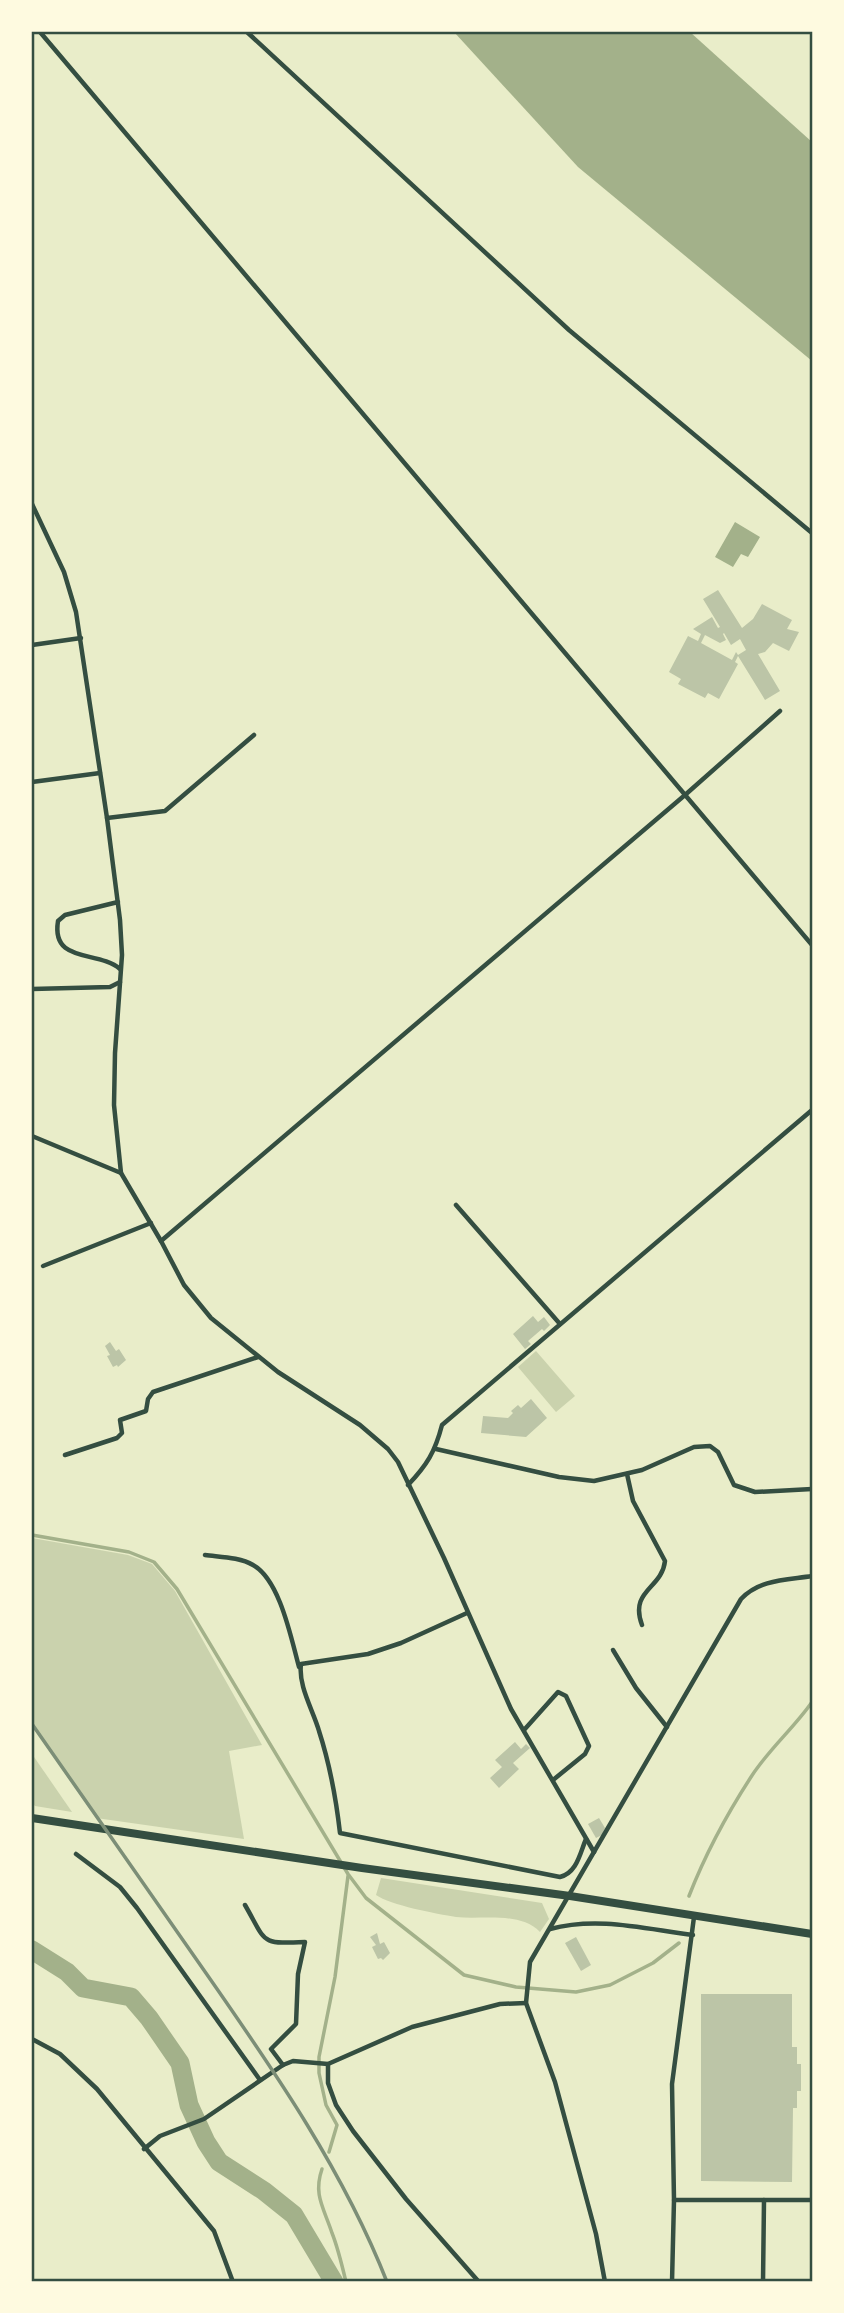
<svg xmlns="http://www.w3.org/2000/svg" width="844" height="2313" font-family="Rubik,sans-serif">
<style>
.green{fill:#cad2ad}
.water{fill:#a3b18a}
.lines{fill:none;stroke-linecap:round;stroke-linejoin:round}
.stream{stroke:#a3b18a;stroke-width:3.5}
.river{stroke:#a3b18a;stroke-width:19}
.building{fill:#bcc5a7;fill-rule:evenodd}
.minor{stroke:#344e41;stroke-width:4.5}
.trunk{stroke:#344e41;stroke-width:8}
.rail{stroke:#7c8e77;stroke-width:3.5}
.neatline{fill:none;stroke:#344e41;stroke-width:2.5}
</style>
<rect width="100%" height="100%" fill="#e9edc9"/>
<g class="green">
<path d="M536,1351L575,1396L556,1412L518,1367Z"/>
<path d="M32,1538L128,1555L152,1564L175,1591L262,1745L229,1751L244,1839L96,1818L32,1726Z"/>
<path d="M32,1754L72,1812L35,1806L32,1803Z"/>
<path d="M381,1878L542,1903L549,1919L540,1932C519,1911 483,1920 456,1917C437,1914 390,1905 376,1895Z"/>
</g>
<g class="water">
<path d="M454,32H690L812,142V361L578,167Z"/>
<path d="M735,522L760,537L748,557L741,554L733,567L715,557Z"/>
</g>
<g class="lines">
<g class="stream">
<path d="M32,1535L129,1552L154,1562L177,1589L348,1874L366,1898L464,1975L516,1987L576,1992L610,1985L653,1963L679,1943"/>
<path d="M689,1896C705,1855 727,1814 751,1777C768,1750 794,1728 812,1702"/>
<path d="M329,2152L337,2125L326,2105L319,2073V2057L335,1977L348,1876"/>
<path d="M322,2169C313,2195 324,2208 332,2233C338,2248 342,2265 346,2282"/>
</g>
<path class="river" d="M32,1950L67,1972L83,1988L131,1997L149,2018L180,2063L189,2105L206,2142L219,2162L264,2191L294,2215L334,2282"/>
</g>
<g class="building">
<path d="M718,590L742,628L753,619L762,604L792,620L787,629L799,632L789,651L773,643L765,652L758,654L780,691L765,700L738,656L735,662L738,664L719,699L708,693L705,698L678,684L681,679L669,672L688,636L698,641L701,634L693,629L712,617L718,628L720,627L703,599ZM724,633L731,645L740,639L746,650L738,655L736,652L732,660L701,643L705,635L720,643L726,640L723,634Z"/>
<path d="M533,1316L538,1322L544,1317L550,1325L544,1331L542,1329L528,1341L531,1344L525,1349L513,1334Z"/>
<path d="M110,1342L116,1351L119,1349L126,1360L118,1367L117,1365L113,1367L107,1356L110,1355L105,1346Z"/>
<path d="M531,1399L547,1418L526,1437L481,1433L483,1416L508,1418L513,1413L511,1411L518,1405L521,1408Z"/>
<path d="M515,1742L521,1749L526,1744L530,1748L513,1763L519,1769L499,1788L490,1778L502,1767L495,1760Z"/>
<path d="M599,1818L605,1828L602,1835L596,1838L588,1824Z"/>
<path d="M377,1933L380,1944L384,1942L390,1953L383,1960L381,1958L378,1959L372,1947L376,1945L370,1937Z"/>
<path d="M576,1937L591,1965L581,1971L565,1943Z"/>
<path d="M701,1994H792V2047H797V2064H801V2091H797V2108H793L792,2182L701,2181Z"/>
</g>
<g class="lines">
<g class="minor">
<path d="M40,32L812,945"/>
<path d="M247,32L569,330L812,533"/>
<path d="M32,504L64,572L76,612L107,818L120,920L122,955L115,1053L114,1105L121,1173L161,1241L184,1285L211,1318L278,1372L360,1425L388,1449L398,1462L444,1558L511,1709L594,1852"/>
<path d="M32,645L81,638"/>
<path d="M32,782L100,773"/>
<path d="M107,818L165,811L254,735"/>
<path d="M118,902L65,915L58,921C51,964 98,950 120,969"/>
<path d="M32,989L110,987L120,982"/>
<path d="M32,1136L121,1173"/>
<path d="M456,1205L560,1324"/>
<path d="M161,1241L685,795L780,711"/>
<path d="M43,1266L151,1223"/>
<path d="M436,1449L559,1477L594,1481L642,1470L694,1447L710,1446L718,1452L734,1485L755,1492L812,1489"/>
<path d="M65,1455L117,1438L122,1433L120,1420L146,1411L148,1399L153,1392L258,1357"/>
<path d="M627,1474L633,1501L665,1561C662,1589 629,1590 642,1625"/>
<path d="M408,1485C427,1465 435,1452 442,1425L812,1110"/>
<path d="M205,1555C219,1557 240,1557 253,1565C280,1580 291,1638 299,1667"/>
<path d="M467,1613L401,1643L368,1654L301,1664C298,1686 313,1710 319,1731C330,1765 336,1798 340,1833L560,1877C577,1873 580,1853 586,1839"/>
<path d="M613,1650L636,1688L667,1727"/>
<path d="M524,1730L558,1692L566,1696L589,1746L585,1754L553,1780"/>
<path d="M76,1854L120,1887L137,1908L260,2080"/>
<path d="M245,1905C267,1943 259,1944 305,1942L298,1974L296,2024L271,2049L283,2065"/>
<path d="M550,1929C598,1916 645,1929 693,1935"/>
<path d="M32,2039L60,2054L97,2089L214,2231L233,2282"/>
<path d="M328,2064V2083L336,2105L353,2131L406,2199L479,2282"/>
<path d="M144,2149L160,2136L204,2119L283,2065L293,2061L328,2064L412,2027L500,2004L526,2003"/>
<path d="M674,2200H812"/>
<path d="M605,2282L596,2234L555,2082L526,2003L530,1962L741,1599C760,1579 787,1580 812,1576"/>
<path d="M672,2282L674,2200L672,2084L694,1917"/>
<path d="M763,2282L764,2200"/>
</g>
<path class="trunk" d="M32,1818L362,1868L570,1896L812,1934"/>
<path class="rail" d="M32,1724C90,1808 149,1892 208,1976C275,2072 344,2172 387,2282"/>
</g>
<rect width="844" height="2313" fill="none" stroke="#fefae0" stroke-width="66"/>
<rect x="33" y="33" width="778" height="2247" class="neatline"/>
</svg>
